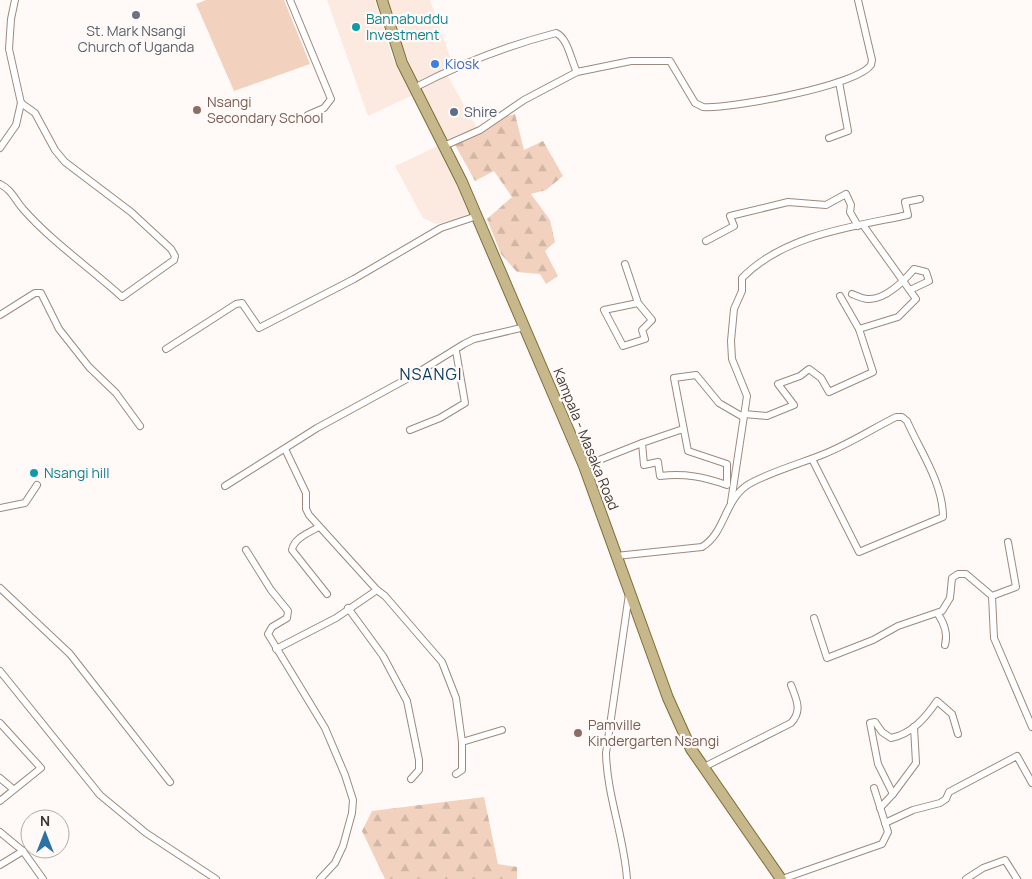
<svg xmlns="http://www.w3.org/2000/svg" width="1032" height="879" font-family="Manrope,sans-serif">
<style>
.built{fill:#fceae0}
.forest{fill:url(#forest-firs)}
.pitch{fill:#f2d2bf}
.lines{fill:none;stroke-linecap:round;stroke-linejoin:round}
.street-casing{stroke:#9d897d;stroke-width:8}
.primary-casing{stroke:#7f6c39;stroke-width:12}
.street{stroke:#fff;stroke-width:6}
.primary{stroke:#c7b88b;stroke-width:10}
.worship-dot{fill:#6b7280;stroke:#fffaf7;stroke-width:2}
.culture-dot{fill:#0f9aa8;stroke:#fffaf7;stroke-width:2}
.shop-dot{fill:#3f7fe0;stroke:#fffaf7;stroke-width:2}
.education-dot{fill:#8d6e63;stroke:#fffaf7;stroke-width:2}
.service-dot{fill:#5c6f8a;stroke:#fffaf7;stroke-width:2}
.labels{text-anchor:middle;stroke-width:4.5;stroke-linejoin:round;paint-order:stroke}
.culture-label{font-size:14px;fill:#0d838f;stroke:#fffaf7;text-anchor:start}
.worship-label{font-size:14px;fill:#5b616d;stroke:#fffaf7}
.shop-label{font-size:14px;fill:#366cbe;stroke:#fffaf7;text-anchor:start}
.education-label{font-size:14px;fill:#785e54;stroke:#fffaf7;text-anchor:start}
.service-label{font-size:14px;fill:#4e5e75;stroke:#fffaf7;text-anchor:start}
.street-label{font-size:14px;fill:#3f3631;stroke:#fffaf7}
.quarter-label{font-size:16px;letter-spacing:1px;fill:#04395c;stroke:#fffaf7}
</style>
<defs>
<pattern id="forest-firs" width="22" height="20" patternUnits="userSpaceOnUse" patternTransform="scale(1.25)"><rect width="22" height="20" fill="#f2d2bf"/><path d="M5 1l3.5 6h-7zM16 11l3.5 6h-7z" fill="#d1b5a5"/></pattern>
</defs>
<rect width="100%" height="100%" fill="#fffaf7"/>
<g class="built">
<path d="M327,0H375L392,57L413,95L368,116Z"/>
<path d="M387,0H430L454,68L446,73L477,128L446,140L418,84L396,31Z"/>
<path d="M440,145L470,216L436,224L423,218L395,166Z"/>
</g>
<g class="forest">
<path d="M515,114L524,150L543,141L563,176L546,190L531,194L550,220L555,242L545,251L558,276L546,284L540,274L517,272L501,254L487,219L512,197L494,171L475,181L454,143L492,120Z"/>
<path d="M484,797L498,864L517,867V879H385L362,831L372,811Z"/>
</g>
<path class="pitch" d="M206,0H284L310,64L234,91L196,4Z"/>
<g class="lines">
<g class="street-casing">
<g id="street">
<path d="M290,0L331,99L324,108L308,115"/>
<path d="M414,88C460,64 506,46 556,33C568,38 571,61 577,72"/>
<path d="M829,138L848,131L839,82"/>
<path d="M446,145L480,130L524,100L577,72L631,61H670L695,103L703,107C730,109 856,86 871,65L872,60L858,0"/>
<path d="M0,148L16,125L21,103L9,49L11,19L15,0"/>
<path d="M0,184C12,190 15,200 23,209C52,242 89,267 122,297L174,260L175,256L171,249L131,212L65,162L55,150L35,113L21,103"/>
<path d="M706,241L734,226L730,216L788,202L826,205L846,194L851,205L850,212L858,226"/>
<path d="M625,264L638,303L652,320L642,330L645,339L623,346L604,310L638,303"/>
<path d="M852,294C857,296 863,299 868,299C885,300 904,281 914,269L926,272L929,281L910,290"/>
<path d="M840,296L859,329L898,317L916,299L863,225"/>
<path d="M0,315L35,293H41L59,329L89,367L116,393L140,426"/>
<path d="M166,349L236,304L242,303L259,328L354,279L441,228L477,216"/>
<path d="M744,414L767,416L794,405L778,384L800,376L809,369L821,378L829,392L873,372L859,329"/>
<path d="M683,429L642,443L644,465L658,462L660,476C685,473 704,477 727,485V464L688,451L674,378L696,375L719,403L743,417"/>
<path d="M410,430L440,418L465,403L456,351"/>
<path d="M285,449L306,493V509L309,515L377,590L385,596L442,662L456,698L462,742L502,730"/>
<path d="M584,466L642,443"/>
<path d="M225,486L317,428L414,375L464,344L474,339L525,327"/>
<path d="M731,502L747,396L732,359L731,341L734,309L742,291V278C784,235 851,227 908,215L905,202L920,199"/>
<path d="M0,508L25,503L37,485"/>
<path d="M319,527C310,532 294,538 292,550L327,594"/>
<path d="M246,550L271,590L288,611L287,618L272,627L268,634L325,728L345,775L353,800L352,813L343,846L335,863L320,879"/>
<path d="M616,556L702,547C725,533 724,502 746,486C761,475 805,462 824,454C849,444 872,429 896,417H902L907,421C920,451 943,483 943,517L859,552L812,459"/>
<path d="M0,588L70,654L170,782"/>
<path d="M992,596L994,638L1032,727"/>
<path d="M348,608L383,656L407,701L419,760V770L411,779"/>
<path d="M938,614C944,623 948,634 945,645"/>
<path d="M814,618L827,658L873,640L898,626L942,611L950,598L952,578L958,574H966L992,596L1016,587L1008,542"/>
<path d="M276,649L336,618L377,590"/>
<path d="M0,671L100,795L146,833L216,879"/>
<path d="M0,723L41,768L0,801"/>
<path d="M704,767L791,723C803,710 796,699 791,685"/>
<path d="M456,774L462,770V742"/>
<path d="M0,778L13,789"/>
<path d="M893,794L916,763L914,727"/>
<path d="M880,808L893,794L878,764L870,723L875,722L882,732L891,738C912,734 926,717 937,701L952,714L958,734"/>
<path d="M885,823L913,810L940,803L946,799L949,792L1017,756L1032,783"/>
<path d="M0,832L23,851L43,879"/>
<path d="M0,865L23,851"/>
<path d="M627,879C624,836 607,796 606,753L629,594"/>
<path d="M782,879L882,844L888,832L874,788"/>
<path d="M966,879L983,868L1005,860L1017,879"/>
</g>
</g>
<g class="primary-casing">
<path id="primary" d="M382,0L402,63L462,182L584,466L668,698L691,749L781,879"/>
</g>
<use href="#street" class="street"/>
<use href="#primary" class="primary"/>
</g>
<circle class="worship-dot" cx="136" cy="15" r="5"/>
<g class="culture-dot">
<circle cx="356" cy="27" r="5"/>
<circle cx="34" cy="473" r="5"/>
</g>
<circle class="shop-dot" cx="435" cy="64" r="5"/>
<g class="education-dot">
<circle cx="197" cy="110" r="5"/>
<circle cx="578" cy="733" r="5"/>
</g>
<circle class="service-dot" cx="454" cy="112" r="5"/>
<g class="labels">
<g class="culture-label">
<text x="366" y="24">Bannabuddu<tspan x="366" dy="16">Investment</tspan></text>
<text x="44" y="478">Nsangi hill</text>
</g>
<g class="worship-label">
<text x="136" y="36">St. Mark Nsangi<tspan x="136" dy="16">Church of Uganda</tspan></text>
</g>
<g class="shop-label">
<text x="445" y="69">Kiosk</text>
</g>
<g class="education-label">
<text x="207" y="107">Nsangi<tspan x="207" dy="16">Secondary School</tspan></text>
<text x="588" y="730">Pamville<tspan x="588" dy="16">Kindergarten Nsangi</tspan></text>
</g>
<g class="service-label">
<text x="464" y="117">Shire</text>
</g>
<g class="street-label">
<text transform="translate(586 439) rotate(68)" y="5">Kampala - Masaka Road</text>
</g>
<g class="quarter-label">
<text x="431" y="380">NSANGI</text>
</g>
</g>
<g transform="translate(45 834)"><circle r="24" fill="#fffaf7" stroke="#b2aca8"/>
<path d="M0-4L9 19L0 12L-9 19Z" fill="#2b72a6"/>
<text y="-8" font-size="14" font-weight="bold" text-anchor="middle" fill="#3f3631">N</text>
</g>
</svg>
